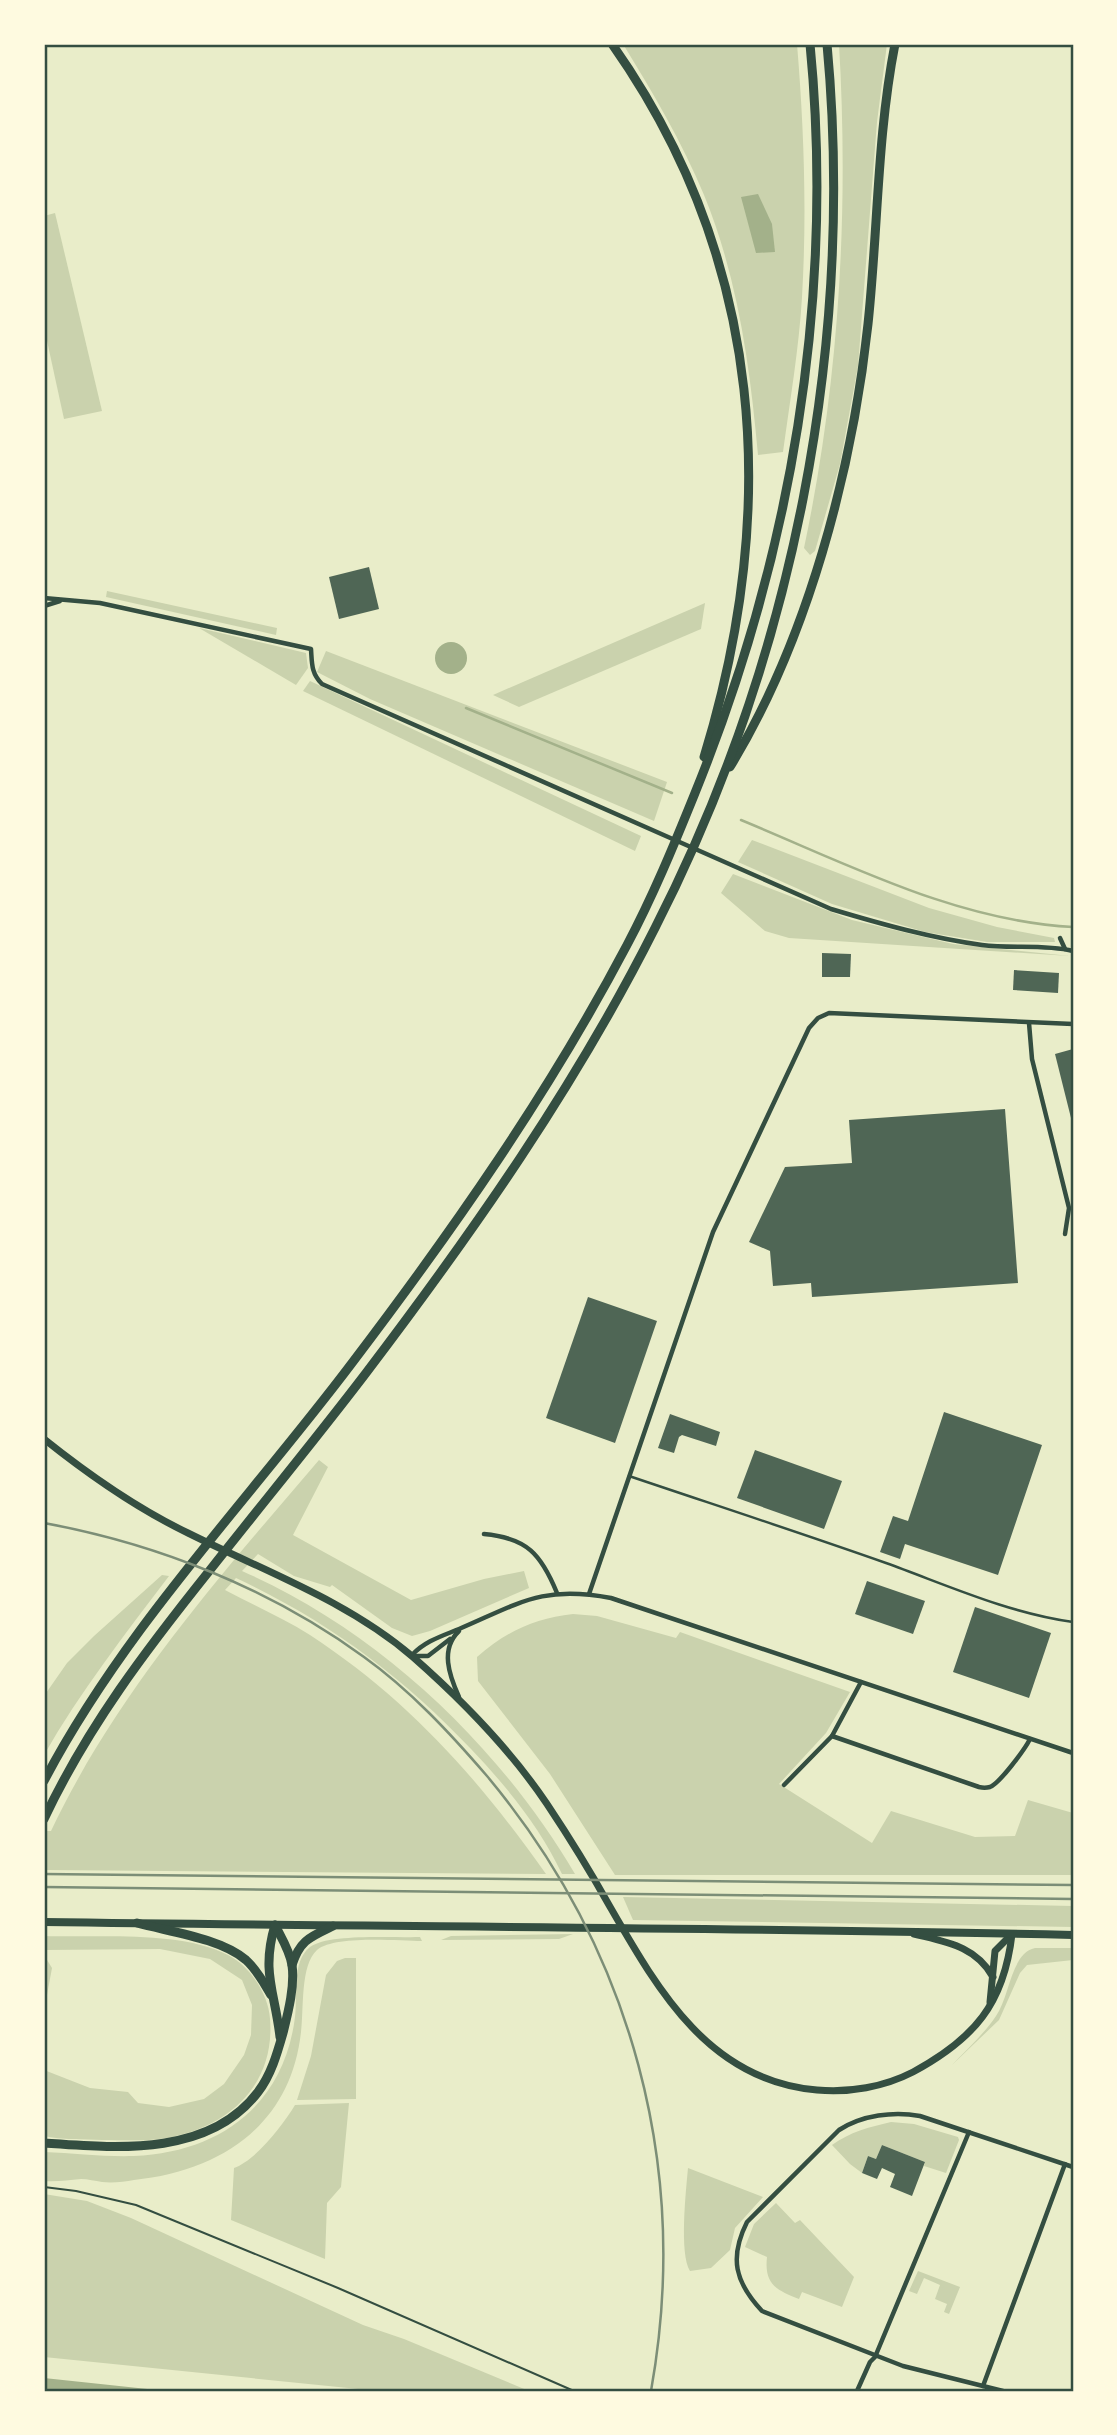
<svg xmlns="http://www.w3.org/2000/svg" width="1117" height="2435" font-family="Poppins,sans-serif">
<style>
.green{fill:#cad2ad}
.water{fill:#a3b18a}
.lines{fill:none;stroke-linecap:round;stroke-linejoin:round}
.stream{stroke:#a3b18a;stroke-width:2.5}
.building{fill:#4f6655}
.path{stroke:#344e41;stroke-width:2}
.service{stroke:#344e41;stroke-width:2.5}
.minor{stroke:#344e41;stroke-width:4.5}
.secondary{stroke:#344e41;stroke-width:7}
.primary{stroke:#344e41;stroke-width:8}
.motorway{stroke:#344e41;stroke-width:9}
.rail{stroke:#7c8e77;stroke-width:2.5}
.neatline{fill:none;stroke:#344e41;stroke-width:2.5}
</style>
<rect width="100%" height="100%" fill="#e9edc9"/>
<g class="green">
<path d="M623,44H797C804,128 807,212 802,297C799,348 790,400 783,452L758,455C750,367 738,278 704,195C682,142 653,93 623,44Z"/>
<path d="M839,44H887L877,122L858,366L840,464L815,551L810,555L804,548C839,382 849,214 839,44Z"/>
<path d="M55,213L102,411L64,419L44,327V216Z"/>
<path d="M107,591L277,628L276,635L106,597Z"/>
<path d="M705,603L701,629L519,707L493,695Z"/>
<path d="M199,628L306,653L308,668L296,685Z"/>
<path d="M326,651L667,782L654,821L370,699L317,672Z"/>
<path d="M310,681L641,836L635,851L303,691Z"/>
<path d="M752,840L929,908L997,927L1054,938L1055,942H987L925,932L832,904L738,862Z"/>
<path d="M733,874L852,920L953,944L1070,956L789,938L765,931L721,893Z"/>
<path d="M319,1460L328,1467L293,1535L411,1600L484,1579L524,1571L529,1588L430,1631L412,1636L392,1628L332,1585L330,1587L294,1576L258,1554L242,1571C379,1631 499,1745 575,1874H562C540,1827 507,1787 471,1749C402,1676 328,1621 236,1578L225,1590C253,1605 283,1618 310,1635C409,1700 478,1778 546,1874L44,1870V1831H51C117,1692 220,1576 319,1460Z"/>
<path d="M162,1575L169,1576C125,1634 80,1692 44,1755V1696L67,1663L94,1636Z"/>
<path d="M573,1614L597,1616L676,1638L680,1632L850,1692L826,1733L779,1784L872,1843L891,1811L975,1837L1015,1836L1028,1800L1073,1813V1875H615L550,1774L478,1681L477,1657C505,1632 535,1618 573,1614Z"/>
<path d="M623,1897L1073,1906V1927L633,1920Z"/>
<path d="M573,1934L559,1939L441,1940L451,1936Z"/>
<path d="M44,1936C99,1938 179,1930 228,1955C250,1966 269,1995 270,2019C275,2081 234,2123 176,2136C153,2142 126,2140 102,2140C83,2139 62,2140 44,2136V2070L90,2088L128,2092L138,2103L169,2107L204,2099L224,2084L244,2055L251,2035L252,2005L242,1980L210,1959L160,1949L44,1950Z"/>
<path d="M420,1937L422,1941C398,1941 335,1935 317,1950C300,1965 304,2009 301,2032C291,2124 222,2171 134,2180C124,2182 112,2183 102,2182C95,2181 88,2179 81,2179C68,2180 57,2182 44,2181V2152C74,2153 104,2157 134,2156C220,2152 284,2105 295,2017C298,1996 291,1962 310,1947C328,1933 396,1938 420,1937Z"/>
<path d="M1035,1948H1073V1960L1027,1965L1020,1973L999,2020L952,2065C967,2049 984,2034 996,2016C1010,1996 1011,1953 1035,1948Z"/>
<path d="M44,1955L52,1968L44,2011Z"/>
<path d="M345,1958H356V2099L297,2100L311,2056L326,1975L337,1961Z"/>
<path d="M349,2103L341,2187L327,2203L325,2259L231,2220L234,2168C256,2160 283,2125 295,2105Z"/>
<path d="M891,2122L914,2124L958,2137L959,2140L946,2173L924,2166L925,2162L882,2145L876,2159L868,2156L862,2173L850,2164L832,2145C850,2132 869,2127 891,2122Z"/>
<path d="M688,2168L763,2197L735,2228L730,2250L711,2268L690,2271C679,2254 686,2190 688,2168Z"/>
<path d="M44,2194L87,2201L131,2218L363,2325L404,2339L529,2391H378L44,2357Z"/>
<path d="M776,2203L795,2223L800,2220L854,2277L842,2307L802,2292L799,2299C776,2290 764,2284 767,2257L745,2247L754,2224Z"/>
<path d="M918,2271L960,2287L949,2314L944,2312L947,2304L935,2299L940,2285L924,2278L917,2294L909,2291Z"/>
</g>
<g class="water">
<path d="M758,194L772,224L775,252L756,253L741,197Z"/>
<circle cx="451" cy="658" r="16"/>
<path d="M44,2378L166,2391H44Z"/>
</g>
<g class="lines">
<g class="stream">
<path d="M466,708L672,793"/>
<path d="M741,820C848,864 956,921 1073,927"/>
</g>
</g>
<g class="building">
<path d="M369,567L379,609L339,619L329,577Z"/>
<path d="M822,953L851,954L850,977H822Z"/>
<path d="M1014,970L1059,973L1058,993L1013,990Z"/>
<path d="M1073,1049V1122H1072L1055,1054Z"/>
<path d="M1005,1109L1018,1283L812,1297L811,1283L773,1286L770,1251L749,1242L785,1167L852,1163L849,1120Z"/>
<path d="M588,1297L657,1321L615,1443L546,1418Z"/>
<path d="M944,1412L1042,1445L998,1575L905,1544L900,1559L880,1552L893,1516L908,1521Z"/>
<path d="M670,1414L720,1432L716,1446L682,1435L679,1437L674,1453L658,1448Z"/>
<path d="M755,1450L842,1481L824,1529L737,1498Z"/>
<path d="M867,1581L925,1601L913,1634L855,1614Z"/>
<path d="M975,1607L1051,1633L1029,1698L953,1672Z"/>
<path d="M882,2145L925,2162L912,2196L890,2187L895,2174L882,2168L877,2179L862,2173L868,2156L876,2159Z"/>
</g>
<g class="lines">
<path class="path" d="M44,2187L76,2191L136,2205L338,2288L574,2391"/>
<path class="service" d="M629,1476C715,1505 801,1533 886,1563C947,1585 1008,1613 1073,1622"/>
<g class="minor">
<path d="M44,598L100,603L311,649C312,663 311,673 322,684L831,909C881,924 931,938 982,945C1012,949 1044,944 1073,951"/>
<path d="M44,606L60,601"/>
<path d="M1060,938L1065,949"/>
<path d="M1029,1023L1032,1059L1069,1208L1065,1234"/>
<path d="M484,1534C527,1538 541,1554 557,1593"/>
<path d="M589,1594L713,1232L809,1028L818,1018L829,1013L1073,1024"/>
<path d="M459,1631C440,1649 449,1675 459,1697"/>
<path d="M412,1655C425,1641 442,1636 459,1629C520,1603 542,1585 611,1598L1073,1753"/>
<path d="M412,1656H428L450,1639"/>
<path d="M861,1682L832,1736L979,1787C983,1788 986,1788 990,1787C1000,1783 1025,1749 1030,1739"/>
<path d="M784,1785L832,1736"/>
<path d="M983,2386L1065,2164"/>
<path d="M857,2391L870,2362L875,2357L969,2132"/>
<path d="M1003,2391L903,2366L762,2311C735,2282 729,2258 747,2222L839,2130C862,2115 894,2111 920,2116L1073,2167"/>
</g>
<g class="secondary">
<path d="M44,1439C89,1475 136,1508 188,1533C264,1571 348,1601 413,1657C463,1701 510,1749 547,1804C569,1837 590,1871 609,1905C658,1990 709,2081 817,2090C849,2093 884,2087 913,2072C974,2039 1004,2004 1012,1934"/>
<path d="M914,1934C946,1942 976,1946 993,1977"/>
<path d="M990,2002L995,1951L1012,1934"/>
</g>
<path class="primary" d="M44,1922C387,1927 730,1927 1073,1935"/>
<g class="motorway">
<path d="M612,44C765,261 780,509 704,757"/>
<path d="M730,767C808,639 852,471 868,324C878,230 877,136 895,44"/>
<path d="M44,1781C125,1627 248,1501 352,1363C453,1230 549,1093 627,945C653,896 674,845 695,793C791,556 835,300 810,44"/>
<path d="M44,1819C88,1726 146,1650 210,1570C262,1504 315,1440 366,1373C473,1232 575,1087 655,928C793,658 855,346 827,44"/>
<path d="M137,1923C170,1932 220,1938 246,1960C257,1970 264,1983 271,1995"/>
<path d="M275,1925C261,1972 275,1992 280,2037"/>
<path d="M292,1965C300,1940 310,1937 333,1926"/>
<path d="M44,2143C116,2148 209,2157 258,2092C271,2075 277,2054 283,2033C288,2013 295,1986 292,1965C290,1951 281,1937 275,1925"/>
</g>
<g class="rail">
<path d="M44,1523C158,1544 269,1588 364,1657C410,1690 450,1733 487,1776C632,1950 691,2168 651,2391"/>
<path d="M44,1874L1073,1885"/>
<path d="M44,1887L1073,1899"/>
</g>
</g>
<rect width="1117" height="2435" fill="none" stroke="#fefae0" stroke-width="91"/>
<rect x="46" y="46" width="1026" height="2344" class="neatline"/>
</svg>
